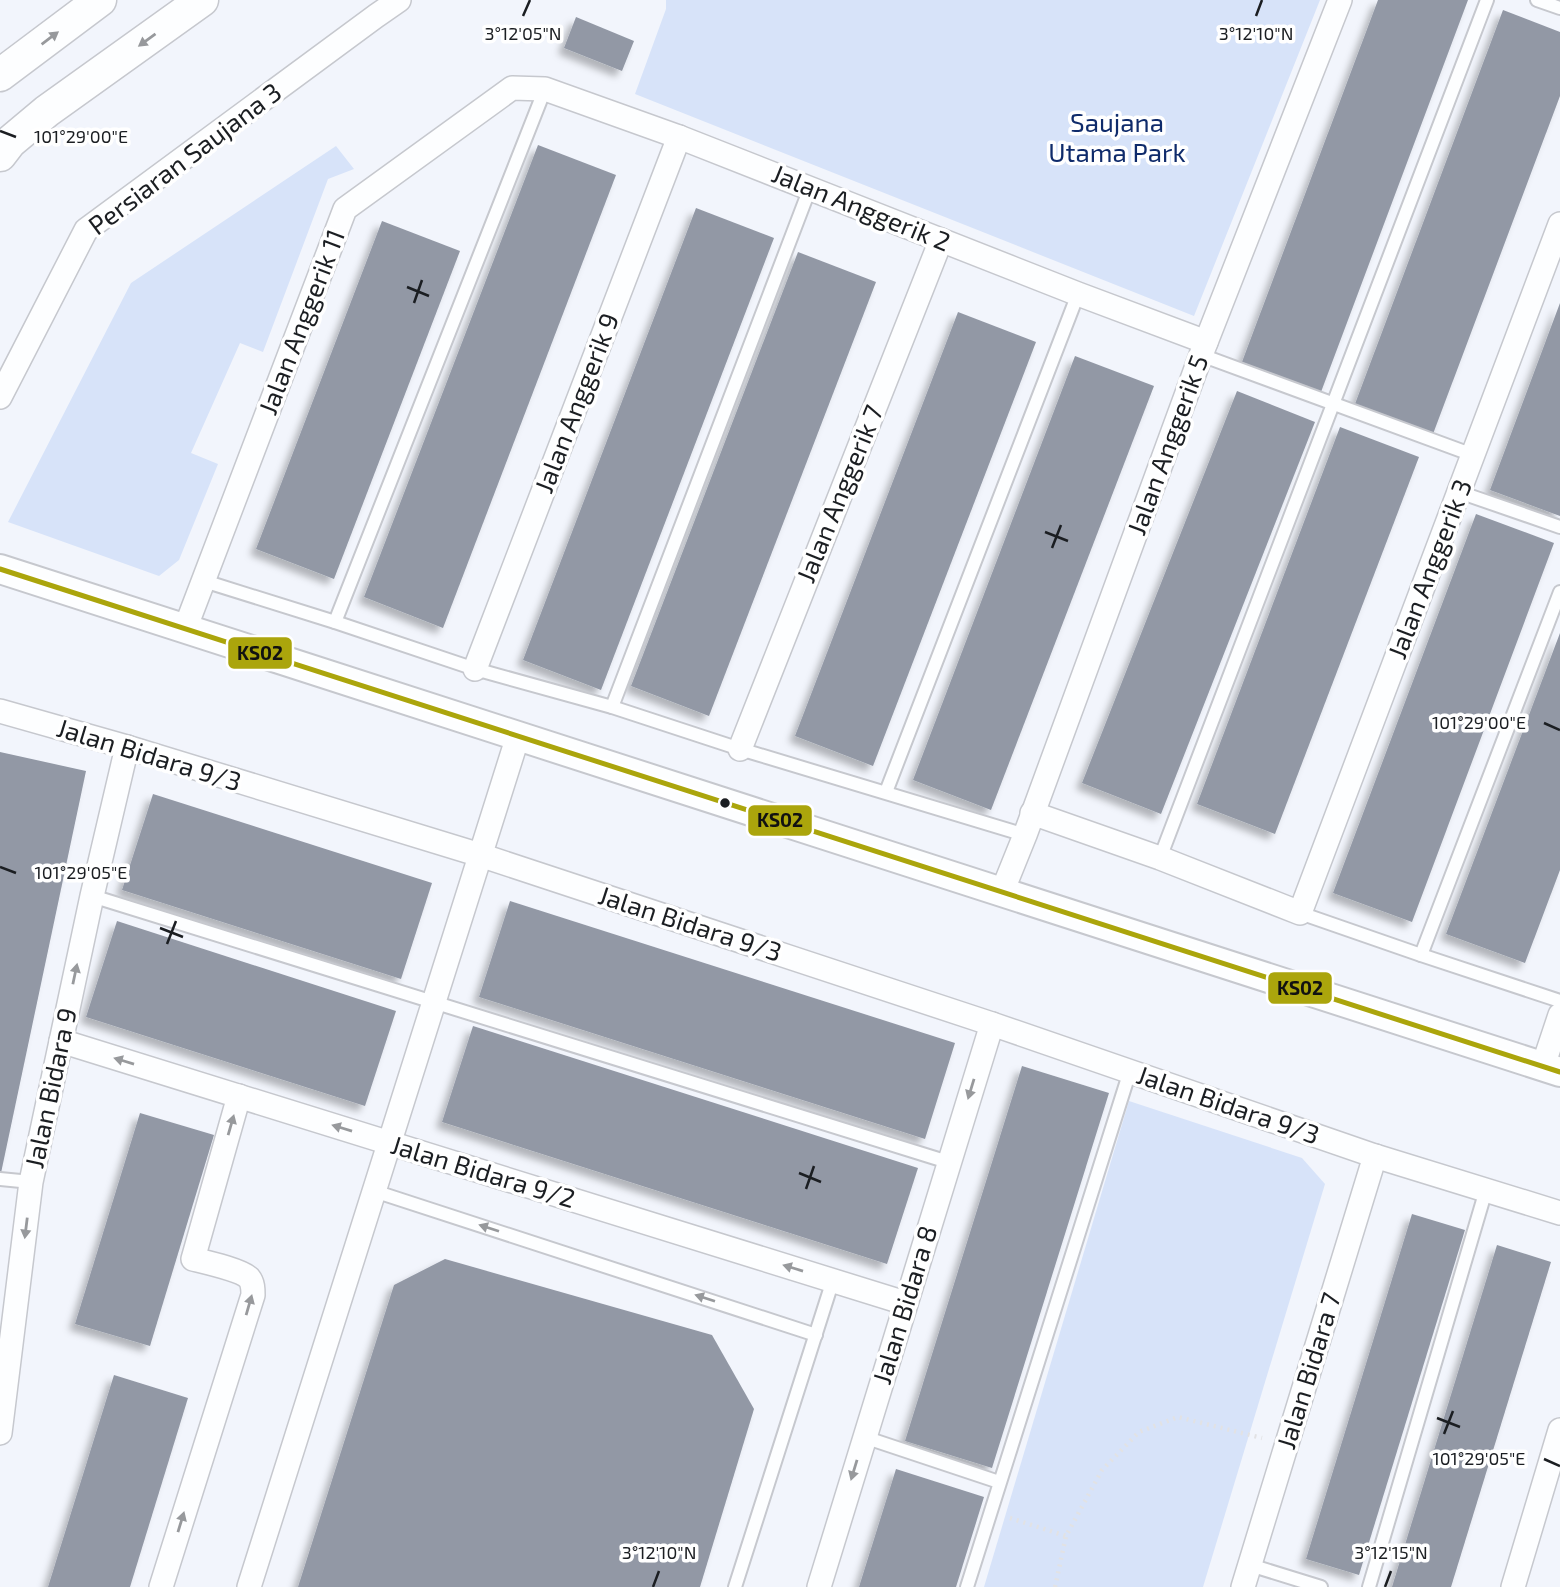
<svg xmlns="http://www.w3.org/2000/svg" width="1560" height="1587" font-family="'Exo 2',sans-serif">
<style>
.green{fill:#d7e3f9}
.building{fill:#9298a5;filter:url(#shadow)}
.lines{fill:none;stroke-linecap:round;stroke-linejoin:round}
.service-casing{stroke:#c6c8ce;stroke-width:16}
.minor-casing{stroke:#c6c8ce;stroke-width:26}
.tertiary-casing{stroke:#c6c8ce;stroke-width:32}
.secondary-casing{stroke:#c6c8ce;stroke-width:35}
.path{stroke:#e2e2e4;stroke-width:4.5;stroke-dasharray:2 5;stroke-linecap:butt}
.service{stroke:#fdfeff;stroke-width:12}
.minor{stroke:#fdfeff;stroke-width:23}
.tertiary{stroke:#fdfeff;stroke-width:28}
.secondary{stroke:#fdfeff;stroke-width:32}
.bus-1-casing{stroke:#fff;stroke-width:10}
.bus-1{stroke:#aba50c;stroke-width:5}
.oneway{fill:#97999c}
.ticks{fill:none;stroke:#1b1e22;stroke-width:2.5}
.bus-dot{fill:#1b1e22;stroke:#fff;stroke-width:2.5}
.labels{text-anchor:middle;stroke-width:7;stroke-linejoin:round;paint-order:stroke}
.park-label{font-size:26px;fill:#0f2b6b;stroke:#fff}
.street-label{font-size:26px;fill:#1b1e22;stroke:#fff}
.ticks-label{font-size:18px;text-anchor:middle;fill:#1b1e22;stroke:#fff;stroke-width:7;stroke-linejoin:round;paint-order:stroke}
.line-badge{stroke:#fff;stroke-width:2.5}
.pale-badge-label{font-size:19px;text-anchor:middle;font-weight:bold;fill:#111}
</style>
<defs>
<filter id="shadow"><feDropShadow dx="-6" dy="6" stdDeviation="3.5" flood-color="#0004"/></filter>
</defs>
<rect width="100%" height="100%" fill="#f2f5fc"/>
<g class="green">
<path d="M666,0H1320L1194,316L635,94L666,9Z"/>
<path d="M336,146L354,169L328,179L263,352L240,343L191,453L218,464L179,560L159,576L8,522L131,283Z"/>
<path d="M1129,1101L1302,1158L1325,1184L1203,1587H984Z"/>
</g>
<g class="building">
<path d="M1378,0H1468L1321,392L1242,362Z"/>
<path d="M1503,10L1560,32V96L1433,434L1355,404Z"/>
<path d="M576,17L634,41L622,71L564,48Z"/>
<path d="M538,145L616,175L443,628L364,597Z"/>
<path d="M696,208L774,238L601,690L523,660Z"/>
<path d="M382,221L460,251L334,579L256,549Z"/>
<path d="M798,252L876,282L709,716L631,686Z"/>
<path d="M1560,303V516L1490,490Z"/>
<path d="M958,312L1036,342L873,766L795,736Z"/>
<path d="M1075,356L1154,386L991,810L913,780Z"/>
<path d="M1237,391L1315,422L1161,814L1082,783Z"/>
<path d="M1340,427L1419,457L1275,834L1197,804Z"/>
<path d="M1476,514L1554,543L1412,922L1333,893Z"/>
<path d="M1560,633V870L1525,963L1446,934Z"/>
<path d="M0,752L86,771L1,1173H0Z"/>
<path d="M153,794L432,883L401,979L122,890Z"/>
<path d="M510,901L955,1043L925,1139L479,997Z"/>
<path d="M117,921L396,1011L365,1106L86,1017Z"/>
<path d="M473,1026L918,1168L887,1264L442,1122Z"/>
<path d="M1022,1066L1109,1093L992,1468L905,1441Z"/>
<path d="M140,1113L214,1135L150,1346L75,1324Z"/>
<path d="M1412,1214L1465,1230L1359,1575L1306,1559Z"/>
<path d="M1497,1245L1551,1262L1451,1587H1392Z"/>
<path d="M445,1259L712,1335L754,1409L700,1587H298L394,1285Z"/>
<path d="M114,1375L188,1398L130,1587H48Z"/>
<path d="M896,1469L984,1497L956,1587H859Z"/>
</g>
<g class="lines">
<g class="service-casing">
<g id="service">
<path d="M1537,0L1560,8"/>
<path d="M1201,355L1473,455"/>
<path d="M1459,492L1560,527"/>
<path d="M204,581L335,622L475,669L612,707L740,749L1025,835"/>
<path d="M335,622L545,89"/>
<path d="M612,707L810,188"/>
<path d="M886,792L1078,294"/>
<path d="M1160,858L1487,0"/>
<path d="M92,896L948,1162"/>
<path d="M1300,913L1421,955L1560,1001"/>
<path d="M1421,955L1560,592"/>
<path d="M0,1179L31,1182"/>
<path d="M374,1191L816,1335"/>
<path d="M864,1437L999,1482"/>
<path d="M1250,1565L1321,1587"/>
<path d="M735,1587L833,1280"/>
<path d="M967,1587L1130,1071"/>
<path d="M1369,1587L1486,1190"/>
</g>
</g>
<g class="minor-casing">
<g id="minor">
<path d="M0,397L86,230L376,16L399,0"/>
<path d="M185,629L345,209L512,88L545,89L679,137L1078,294L1206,342"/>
<path d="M475,669L679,137"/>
<path d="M0,711L127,747L480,855L992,1024L1375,1156L1560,1213"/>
<path d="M740,749L941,240"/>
<path d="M1032,813L1160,858L1300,913L1560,224"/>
<path d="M1002,892L1025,835L1201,355L1340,0"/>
<path d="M61,1041L905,1303"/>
<path d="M1543,1066L1560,1015"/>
<path d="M0,1433L31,1182L92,896L127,747"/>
<path d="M161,1587L253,1295C253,1289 253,1283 249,1278C241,1270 205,1262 193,1259L239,1096"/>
<path d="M249,1587L518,736"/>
<path d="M819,1587L992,1024"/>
<path d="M1243,1587L1375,1156"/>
<path d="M1513,1587L1560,1430"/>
</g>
</g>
<g class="tertiary-casing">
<path id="tertiary" d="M0,569L1560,1072"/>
</g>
<g class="secondary-casing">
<g id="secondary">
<path d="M0,75L100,0"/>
<path d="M0,155L10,142L47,111L202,0"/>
</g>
</g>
<g class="path">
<path d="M1010,1518L1066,1536"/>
<path d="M1055,1587L1066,1536L1102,1470L1139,1432L1178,1417L1262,1438"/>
</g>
<use href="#service" class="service"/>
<use href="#minor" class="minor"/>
<use href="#tertiary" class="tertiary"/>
<use href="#secondary" class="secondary"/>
<g class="bus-1-casing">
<path id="bus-1" d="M0,569L1560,1072"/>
</g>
<use href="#bus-1" class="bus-1"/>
</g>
<defs><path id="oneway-solid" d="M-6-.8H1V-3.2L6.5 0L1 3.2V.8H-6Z" transform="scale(1.75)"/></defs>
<g class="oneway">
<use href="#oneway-solid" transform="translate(50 38) rotate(-37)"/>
<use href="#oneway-solid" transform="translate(147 40) rotate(144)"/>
<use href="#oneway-solid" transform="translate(75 974) rotate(-78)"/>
<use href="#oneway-solid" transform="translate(124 1061) rotate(-163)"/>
<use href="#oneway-solid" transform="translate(971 1089) rotate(107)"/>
<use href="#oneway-solid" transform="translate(231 1125) rotate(-74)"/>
<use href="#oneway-solid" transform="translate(342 1128) rotate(-163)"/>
<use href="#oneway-solid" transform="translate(26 1228) rotate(97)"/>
<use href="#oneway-solid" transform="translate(489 1228) rotate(-162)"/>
<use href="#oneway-solid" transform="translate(793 1268) rotate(-163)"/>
<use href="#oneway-solid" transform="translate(705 1298) rotate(-162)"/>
<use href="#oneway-solid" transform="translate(249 1305) rotate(-74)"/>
<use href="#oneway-solid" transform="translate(854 1470) rotate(107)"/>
<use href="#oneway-solid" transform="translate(181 1522) rotate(-73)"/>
</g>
<path class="ticks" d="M523,16L530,0M1256,16L1262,0M0,131L16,137M407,287L429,296M414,303L422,280M1045,532L1068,541M1052,548L1061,525M1544,723L1560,730M0,867L16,873M160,928L183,937M167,944L176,921M799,1173L821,1182M806,1189L814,1166M1437,1418L1460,1427M1444,1434L1453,1411M1544,1459L1560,1466M653,1587L659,1571M1385,1587L1391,1571"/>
<circle class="bus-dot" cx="725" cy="803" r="6"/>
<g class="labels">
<g class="park-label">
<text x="1117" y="132">Saujana<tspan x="1117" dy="30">Utama Park</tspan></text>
</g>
<g class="street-label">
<text transform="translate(185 159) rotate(-37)" y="9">Persiaran Saujana 3</text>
<text transform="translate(861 208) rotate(22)" y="9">Jalan Anggerik 2</text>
<text transform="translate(302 322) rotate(-69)" y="9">Jalan Anggerik 11</text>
<text transform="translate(577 403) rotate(-69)" y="9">Jalan Anggerik 9</text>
<text transform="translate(1168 445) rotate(-70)" y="9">Jalan Anggerik 5</text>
<text transform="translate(840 494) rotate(-68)" y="9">Jalan Anggerik 7</text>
<text transform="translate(1430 569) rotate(-69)" y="9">Jalan Anggerik 3</text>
<text transform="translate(149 755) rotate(17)" y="9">Jalan Bidara 9/3</text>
<text transform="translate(690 924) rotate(18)" y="9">Jalan Bidara 9/3</text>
<text transform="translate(51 1088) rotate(-78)" y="9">Jalan Bidara 9</text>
<text transform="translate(1228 1105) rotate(19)" y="9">Jalan Bidara 9/3</text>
<text transform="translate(483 1172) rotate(17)" y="9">Jalan Bidara 9/2</text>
<text transform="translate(905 1305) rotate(-73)" y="9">Jalan Bidara 8</text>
<text transform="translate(1309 1371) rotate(-73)" y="9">Jalan Bidara 7</text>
</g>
</g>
<g class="ticks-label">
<text x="523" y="40">3°12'05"N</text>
<text x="1256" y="40">3°12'10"N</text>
<text x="81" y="143">101°29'00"E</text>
<text x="1479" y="729">101°29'00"E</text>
<text x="81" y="879">101°29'05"E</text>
<text x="1479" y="1465">101°29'05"E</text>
<text x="659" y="1559">3°12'10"N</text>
<text x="1391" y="1559">3°12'15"N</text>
</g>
<g class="line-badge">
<rect x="227" y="636" width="66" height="34" rx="7" fill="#aba50c"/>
<rect x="747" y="804" width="66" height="33" rx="7" fill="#aba50c"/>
<rect x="1267" y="971" width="66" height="34" rx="7" fill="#aba50c"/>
</g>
<g class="pale-badge-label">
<text x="260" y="660">KS02</text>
<text x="780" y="827">KS02</text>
<text x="1300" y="995">KS02</text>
</g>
</svg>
